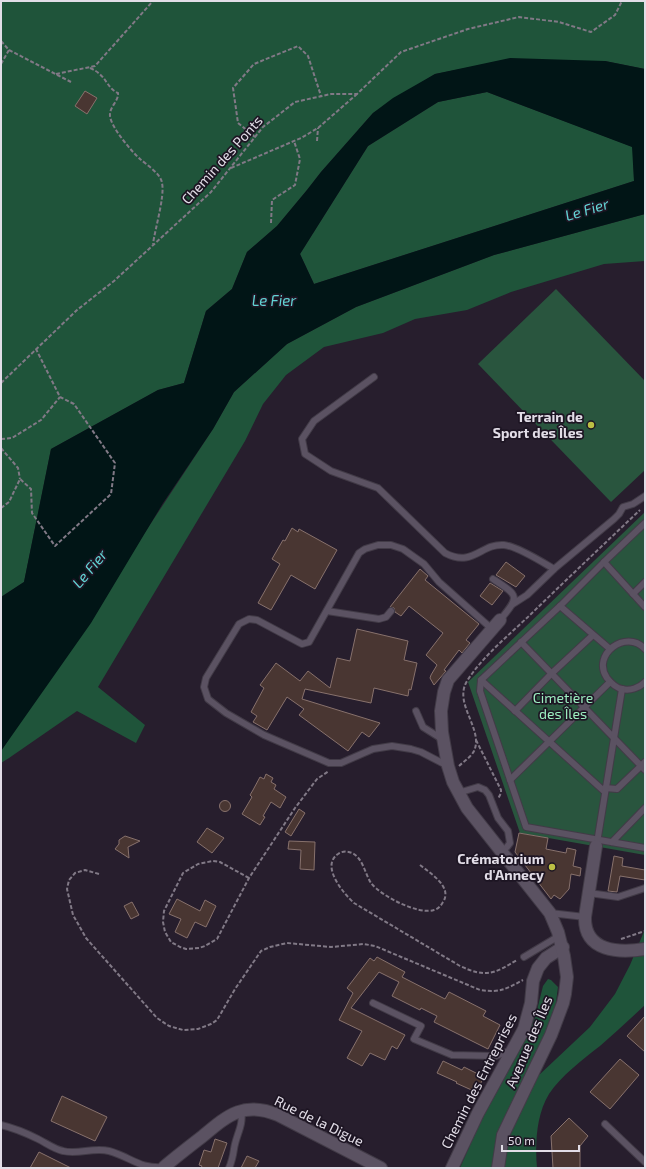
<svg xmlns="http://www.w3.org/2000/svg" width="646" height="1169" font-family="'Exo 2',sans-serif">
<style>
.green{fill:#29553e}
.forest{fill:#1f543a}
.water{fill:#011516;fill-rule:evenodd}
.building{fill:#493632;stroke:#87716c}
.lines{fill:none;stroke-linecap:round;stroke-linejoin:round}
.lane-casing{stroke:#423b47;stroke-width:8}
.street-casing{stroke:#423b47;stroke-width:14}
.path{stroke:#817986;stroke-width:2;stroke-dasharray:4 2;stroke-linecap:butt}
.lane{stroke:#5b5262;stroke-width:6}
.street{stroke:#5b5262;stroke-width:12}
.poi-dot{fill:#bcbf44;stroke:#1d1523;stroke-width:1.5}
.labels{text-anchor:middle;stroke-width:3.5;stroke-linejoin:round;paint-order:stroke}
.street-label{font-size:14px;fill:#e2dde7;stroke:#1d1523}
.poi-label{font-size:14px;font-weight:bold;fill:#e2dde7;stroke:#1d1523;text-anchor:end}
.park-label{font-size:14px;fill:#9ceec0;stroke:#1d1523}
.water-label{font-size:15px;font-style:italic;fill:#62d3d4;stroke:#1d1523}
</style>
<rect width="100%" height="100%" fill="#271e2d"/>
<g class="green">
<path d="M556,289L645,381V470L611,502L478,364Z"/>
<path d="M645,512V855L520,833L468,682Z"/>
</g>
<g class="forest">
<path d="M1,1H645V69L605,61L471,67L435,74L373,113L321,172L307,190L277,226L247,252L232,289L206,311L184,383L158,390L51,449L24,582L1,597Z"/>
<path d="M487,92L633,147L634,181L314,284L300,254L368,146L438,102Z"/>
<path d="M645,214V261L604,264L511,292L467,310L415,319L383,333L324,347L286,375L263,404L245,441L98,687L145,725L136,743L77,711L9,758L1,763V751L213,429L234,392L287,344L356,307L494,255Z"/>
<path d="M645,929V1005C630,1019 615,1033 600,1046C583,1059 561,1076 549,1094C536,1115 535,1145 537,1168H460L493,1092L535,1018L543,986L548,979L551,980L558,987L555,1010L538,1076L590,1027L615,994L630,965Z"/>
</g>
<path class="water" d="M510,58L605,61L645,69V214L494,255L356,307L287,344L234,392L213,429L163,503L91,623L1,751V597L24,582L51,449L158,390L184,383L206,311L232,289L247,252L277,226L307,190L321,172L373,113L393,98L435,74ZM487,92L632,147L634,181L314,284L300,254L368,146L438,102Z"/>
<g class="building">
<path d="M85,91L97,98L87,114L75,106Z"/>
<path d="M292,528L298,532L299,529L337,550L315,589L291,575L271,610L258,603L280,564L272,559L283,540L285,541Z"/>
<path d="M506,562L525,576L516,587L496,575Z"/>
<path d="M420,569L428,576L425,580L479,624L466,640L470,643L462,653L459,650L444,670L446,671L434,685L430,678L431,675L437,665L426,655L443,633L409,606L401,616L395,612L394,608L390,607Z"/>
<path d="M490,583L503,591L492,605L480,596Z"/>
<path d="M357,629L408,641L404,660L417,663L411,690L409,689L408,696L374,688L371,703L305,689L302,699L380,723L369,737L362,732L348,751L299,715L304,709L287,697L267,730L253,722L257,716L251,712L264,688L260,685L276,663L300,681L308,671L330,688L337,658L350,661Z"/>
<path d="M266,774L273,778L271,782L276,785L274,789L286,797L280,808L271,802L263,816L265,817L260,825L242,814L252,797L250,795L253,790L260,777L264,779Z"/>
<circle cx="225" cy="806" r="5.5"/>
<path d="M299,809L305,813L291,836L285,832Z"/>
<path d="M207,828L224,838L212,853L197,842Z"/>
<path d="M519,833L548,838L546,849L566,853L567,848L576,850L573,866L581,868L580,876L571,874L569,889L560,899L554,895L551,899L515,852Z"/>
<path d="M125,836L140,841L128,847L129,858L115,849L119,844V840Z"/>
<path d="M289,841L315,842L314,870L300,869L301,850L288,849Z"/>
<path d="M614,856L623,858L622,866L645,870V880L620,876L617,892L608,891Z"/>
<path d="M177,899L200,911L205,900L216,906L206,927L195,922L187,938L175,932L181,919L169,914Z"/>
<path d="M132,902L139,915L131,919L124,906Z"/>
<path d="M377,957L405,972L402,977L445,999L449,992L486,1011L483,1016L500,1025L488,1049L434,1022L437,1016L421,1008L420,1010L392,996L399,982L379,972L351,1008L405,1035L397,1049L392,1046L385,1060L370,1053L362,1066L347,1058L362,1031L339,1020L353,993L347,988L370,958L374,961Z"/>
<path d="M645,1016V1052L627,1036Z"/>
<path d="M620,1059L639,1075L610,1109L590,1092Z"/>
<path d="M443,1061L462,1070L464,1067L484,1077L476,1092L456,1083L457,1082L437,1073Z"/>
<path d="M62,1096L107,1117L95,1141L51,1121Z"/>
<path d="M569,1118L588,1136L580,1146V1168H553L551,1136Z"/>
<path d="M215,1139L227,1143L218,1168H201L202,1166L199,1165L204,1150L211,1152Z"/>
<path d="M39,1152L71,1168H30Z"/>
<path d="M247,1156L259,1161L255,1168H241Z"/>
</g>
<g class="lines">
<g class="lane-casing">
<g id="lane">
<path d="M374,377L314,421L302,439L305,454L331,471L378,488L445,553C473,568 481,543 504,545C517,546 542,562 554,569"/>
<path d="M645,523L604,562L560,606L481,680L480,691L526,827L645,848"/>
<path d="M604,562L645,607"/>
<path d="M493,579C519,596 520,596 500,620"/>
<path d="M633,594L645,582"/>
<path d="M513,604L527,595L554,569L614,519L619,514L623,507L633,504L645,496"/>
<path d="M560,606L610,649"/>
<path d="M327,611L379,619L386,617L391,611"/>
<path d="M521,642L645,770"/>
<path d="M645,649C626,628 591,655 607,678C611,683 616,688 622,689C630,691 639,688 645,682"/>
<path d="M481,680L605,792"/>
<path d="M416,711L423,727L442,739"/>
<path d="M515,711L551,674L593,635"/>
<path d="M448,766L421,752L411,749L392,746L373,749L341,763H329L264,735L226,713L208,699L204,687L206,678L239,624L249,619L257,620L302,644L309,642L359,553L365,549L378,545H391L403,549L424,564L439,582L492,629"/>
<path d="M510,780L610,682"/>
<path d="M605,788L617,789L645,762"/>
<path d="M458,793L478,787L485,790L489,795L498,818L508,831L510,843L507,847"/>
<path d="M612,842L645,808"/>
<path d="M597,843L622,689"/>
<path d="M589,893L618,897L645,888"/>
<path d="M550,913L585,917"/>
<path d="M524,957L559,936"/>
<path d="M373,1003L421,1026L414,1039L452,1055L496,1056L512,1050"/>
<path d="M605,1124L645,1162"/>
<path d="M1,1125C14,1128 26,1133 38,1139C46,1143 54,1149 63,1151C78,1155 93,1147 109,1151C131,1157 139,1169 164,1167"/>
<path d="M229,1168C232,1161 233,1156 234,1149C236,1135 244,1125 241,1111"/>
</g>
</g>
<g class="street-casing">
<g id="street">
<path d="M596,846L585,917C584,952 619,953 645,949"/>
<path d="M164,1167C177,1156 190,1146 203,1136C228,1115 244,1101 278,1115L381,1168"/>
<path d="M452,1168L478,1113L524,1029L531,1003L533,981L538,968L546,958L563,947"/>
<path d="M498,1168L503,1135L551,1035L563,1003L565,994L567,977L564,956L558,932L550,913L467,808L453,782L448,766L442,732L441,711L444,692L448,680L500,620"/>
</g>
</g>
<g class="path">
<path d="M1,41L9,50L71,82"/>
<path d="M1,64L9,50"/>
<path d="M90,68C107,75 106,88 118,93C119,101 109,107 110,116C111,127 131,151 140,159C147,165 161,174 162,183C165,196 155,229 153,244"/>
<path d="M56,74L95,66L153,1"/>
<path d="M255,137L238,123L233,88L254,64L298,46L308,56L321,96"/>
<path d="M317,141L318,128"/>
<path d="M231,168L301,138L318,128L357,94"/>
<path d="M271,223L272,200L295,185L300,159L294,141"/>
<path d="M1,383L77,310L114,281L211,192L263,127L295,102L331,94H357L401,52L468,29L519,17L559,22L591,32L615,15L622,1"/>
<path d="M1,439L12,438L41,420L60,397"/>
<path d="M1,448L18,468L20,479"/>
<path d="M1,508L9,502L20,479L31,489L32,513L55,546L111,494L115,463L74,404L60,397L36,349"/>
<path d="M476,740L501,790V793L498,799"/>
<path d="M459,766C463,762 471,757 474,751C484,729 453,704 467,681C482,657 509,635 530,615C566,580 603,545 640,510"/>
<path d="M420,865C430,873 453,887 443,902C441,906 438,909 434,910C418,915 381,896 371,883C365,874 363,858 352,853C347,851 342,851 338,854C320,866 344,894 354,903L460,966C486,978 494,974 517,960"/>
<path d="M99,874L85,870L75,873L69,880L67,889L73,915L86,938L157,1018L169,1026L183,1030L198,1029L211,1024L217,1020L235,989L261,951L270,947L287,943L331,947L364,944L375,946L480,990C500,993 506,989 523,980"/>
<path d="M249,878L220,862L213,861L198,864L183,873L164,911L163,922L165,932L171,942L180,947L186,949L199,948L205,946L217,939L249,878L295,808L317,779L329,771"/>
<path d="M621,939L645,931"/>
</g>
<use href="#lane" class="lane"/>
<use href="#street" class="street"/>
</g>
<g class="poi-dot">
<circle cx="591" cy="425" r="4"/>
<circle cx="552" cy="867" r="4"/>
</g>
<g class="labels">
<g class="street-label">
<text transform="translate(222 160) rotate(-48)" y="5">Chemin des Ponts</text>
<text transform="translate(529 1042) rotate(-67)" y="5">Avenue des Îles</text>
<text transform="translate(479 1081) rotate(-63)" y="5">Chemin des Entreprises</text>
<text transform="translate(319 1121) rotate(26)" y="5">Rue de la Digue</text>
</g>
<g class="poi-label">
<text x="583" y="422">Terrain de<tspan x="583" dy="16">Sport des Îles</tspan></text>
<text x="544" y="864">Crématorium<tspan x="544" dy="16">d'Annecy</tspan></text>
</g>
<g class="park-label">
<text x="563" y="703">Cimetière<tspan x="563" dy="16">des Îles</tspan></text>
</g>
<g class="water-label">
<text transform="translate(587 210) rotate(-17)" y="5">Le Fier</text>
<text x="274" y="306">Le Fier</text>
<text transform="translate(90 569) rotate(-50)" y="5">Le Fier</text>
</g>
</g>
<rect width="646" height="1169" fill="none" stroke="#e2dde7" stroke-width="4"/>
<path d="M502 1145v6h77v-6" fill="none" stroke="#e2dde7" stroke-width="2"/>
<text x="508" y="1145" font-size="12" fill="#e2dde7" stroke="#1d1523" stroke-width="3" paint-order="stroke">50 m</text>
</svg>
